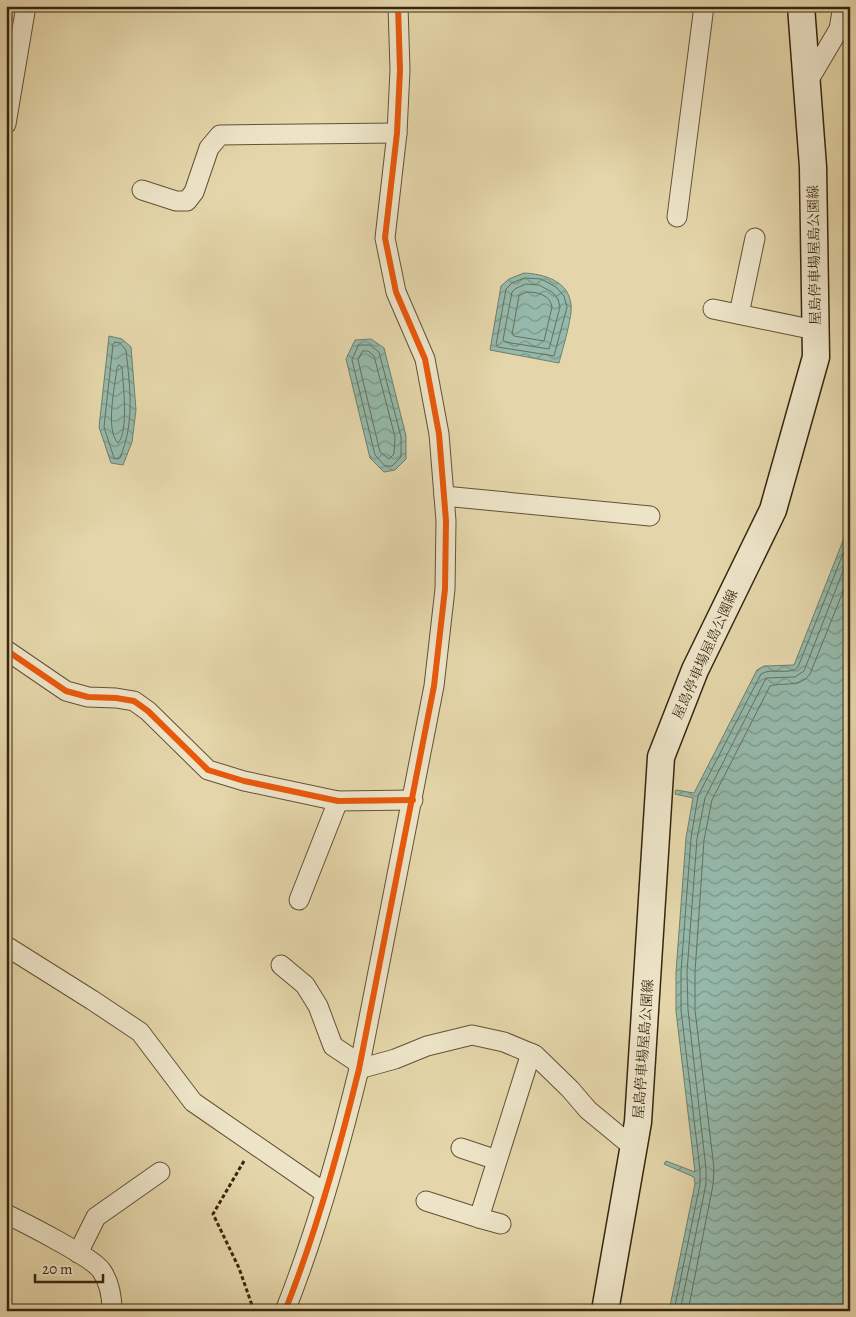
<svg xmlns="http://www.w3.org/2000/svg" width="856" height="1317" font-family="Alegreya,'Noto Serif JP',serif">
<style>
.water{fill:url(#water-waves);stroke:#6f7e6c}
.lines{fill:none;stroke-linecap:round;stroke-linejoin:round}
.shore{stroke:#66705c;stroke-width:1}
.street-casing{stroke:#625235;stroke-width:21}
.secondary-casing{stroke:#37260e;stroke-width:29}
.path{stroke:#37260e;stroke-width:3;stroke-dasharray:4 2.5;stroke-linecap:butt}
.street{stroke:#ede4c8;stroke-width:19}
.secondary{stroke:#ede4c8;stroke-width:26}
.cycleway-casing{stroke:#ede4c8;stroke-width:9}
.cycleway{stroke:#e8590c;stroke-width:6}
.labels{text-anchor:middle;stroke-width:4;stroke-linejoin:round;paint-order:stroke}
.street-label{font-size:14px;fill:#37260e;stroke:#ede4c8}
</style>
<defs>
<pattern id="water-waves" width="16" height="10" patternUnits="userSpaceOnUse" patternTransform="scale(1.25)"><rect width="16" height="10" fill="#95b9ab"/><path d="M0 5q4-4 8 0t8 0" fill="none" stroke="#7a968a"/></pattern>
</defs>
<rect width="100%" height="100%" fill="#e4d6aa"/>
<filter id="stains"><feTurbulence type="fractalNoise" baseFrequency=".004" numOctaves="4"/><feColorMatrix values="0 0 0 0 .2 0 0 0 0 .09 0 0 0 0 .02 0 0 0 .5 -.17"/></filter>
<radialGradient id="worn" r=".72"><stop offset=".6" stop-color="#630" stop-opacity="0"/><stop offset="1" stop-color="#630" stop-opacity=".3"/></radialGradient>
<g class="water">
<path d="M524,273C544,274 569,281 571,305C573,315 562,351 559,363L490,350L501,286L509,279Z"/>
<path d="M109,336L122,339L131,347L136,410L132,442L123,465L111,463L99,427Z"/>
<path d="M371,339L384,348L406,436V459L395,470L384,472L370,458L346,359L355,340Z"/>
<path d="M850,523V1311H669L695,1184L694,1177L664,1164L666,1161L695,1172L676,1011V972L686,838L693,798L675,794L676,790L694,793L757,670L764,666L794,665Z"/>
</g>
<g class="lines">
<g class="shore">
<path d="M525,278L541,279L556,287L564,296L567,307L554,356L498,347L496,345L506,289L512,283Z"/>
<path d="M526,284L539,285L552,292L558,299L560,307L549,349L505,342L503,340L512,292L515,289Z"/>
<path d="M527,292C538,292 550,295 552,307L544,341L514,336L512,334L519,296Z"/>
<path d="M115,342L120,343L126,350C130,388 135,421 120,458L118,459L114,458L104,427L113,345Z"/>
<path d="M359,345H370L379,352L401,437V457L392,466H385L375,455L352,360Z"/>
<path d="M363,351H368L374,356L395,437L394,454L389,459L380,452L358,360Z"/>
<path d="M119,365L122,367C123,383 129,432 118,443C105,430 115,386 117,368Z"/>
<path d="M674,1311L700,1184V1170L681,1010V972L691,838L698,796L761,674C772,667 789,676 798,667L850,536"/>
<path d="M680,1311L706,1184V1169L688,1010L687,972L697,839L705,798L766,678L795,677L804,671L850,553"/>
<path d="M688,1311L713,1185L714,1168L695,1010V972L704,840L712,800L770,686C785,682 800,688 810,674L850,574"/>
</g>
<g class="street-casing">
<g id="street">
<path d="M807,83L839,29L843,6"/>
<path d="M6,124L26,6"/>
<path d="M142,190L176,201H187L194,192L209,148L220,135L397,133"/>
<path d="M677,217L704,6"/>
<path d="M713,309L815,330"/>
<path d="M739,314L755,238"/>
<path d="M444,496L650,516"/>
<path d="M6,650L66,691L88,697L116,698L134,701L148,711L208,770L244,781L338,801L413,800"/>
<path d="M299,900L338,801"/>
<path d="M6,946L92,1000L140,1032L193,1102L325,1193"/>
<path d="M281,965L305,985L318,1006L333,1046L360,1064"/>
<path d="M359,1069L395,1059L427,1046L472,1035L504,1042L535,1055L570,1089L588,1110L634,1148"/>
<path d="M461,1148L497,1160"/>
<path d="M426,1201L479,1218L531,1053"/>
<path d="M6,1214C23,1222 92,1257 101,1270C109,1281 112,1297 112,1311"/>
<path d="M479,1218L501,1224"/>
<path d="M78,1253L96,1217L160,1172"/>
<path d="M285,1311C316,1233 339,1151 359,1069L434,686L445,589L446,521L439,434L425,359L396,292L385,238L397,133L400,70L398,6"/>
</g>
</g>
<g class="secondary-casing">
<path id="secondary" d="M605,1311L638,1122L661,757L695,670L773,510L816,357L813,167L801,6"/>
</g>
<path class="path" d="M244,1161L213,1214L239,1268L254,1311"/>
<use href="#street" class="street"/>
<use href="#secondary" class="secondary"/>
<g class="cycleway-casing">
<g id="cycleway">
<path d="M6,650L66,691L88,697L116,698L134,701L148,711L208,770L244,781L338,801L413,800"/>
<path d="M285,1311C316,1233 339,1151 359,1069L434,686L445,589L446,521L439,434L425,359L396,292L385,238L397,133L400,70L398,6"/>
</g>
</g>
<use href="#cycleway" class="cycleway"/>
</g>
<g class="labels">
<g class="street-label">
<text transform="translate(814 255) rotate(-91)" y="5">屋島停車場屋島公園線</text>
<text transform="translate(705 654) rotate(-66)" y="5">屋島停車場屋島公園線</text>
<text transform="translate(643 1049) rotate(-86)" y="5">屋島停車場屋島公園線</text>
</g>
</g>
<rect width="856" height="1317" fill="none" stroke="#e4d6aa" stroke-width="25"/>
<rect x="8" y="8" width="841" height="1302" fill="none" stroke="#37260e" stroke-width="2.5"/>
<rect x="12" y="12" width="831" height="1292" fill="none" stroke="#37260e"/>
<path d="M35 1274v8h68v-8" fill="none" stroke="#37260e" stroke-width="2.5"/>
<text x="42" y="1274" font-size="15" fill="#37260e" stroke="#ede4c8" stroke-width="4" paint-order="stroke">20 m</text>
<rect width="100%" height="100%" filter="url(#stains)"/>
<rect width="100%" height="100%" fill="url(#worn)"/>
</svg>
